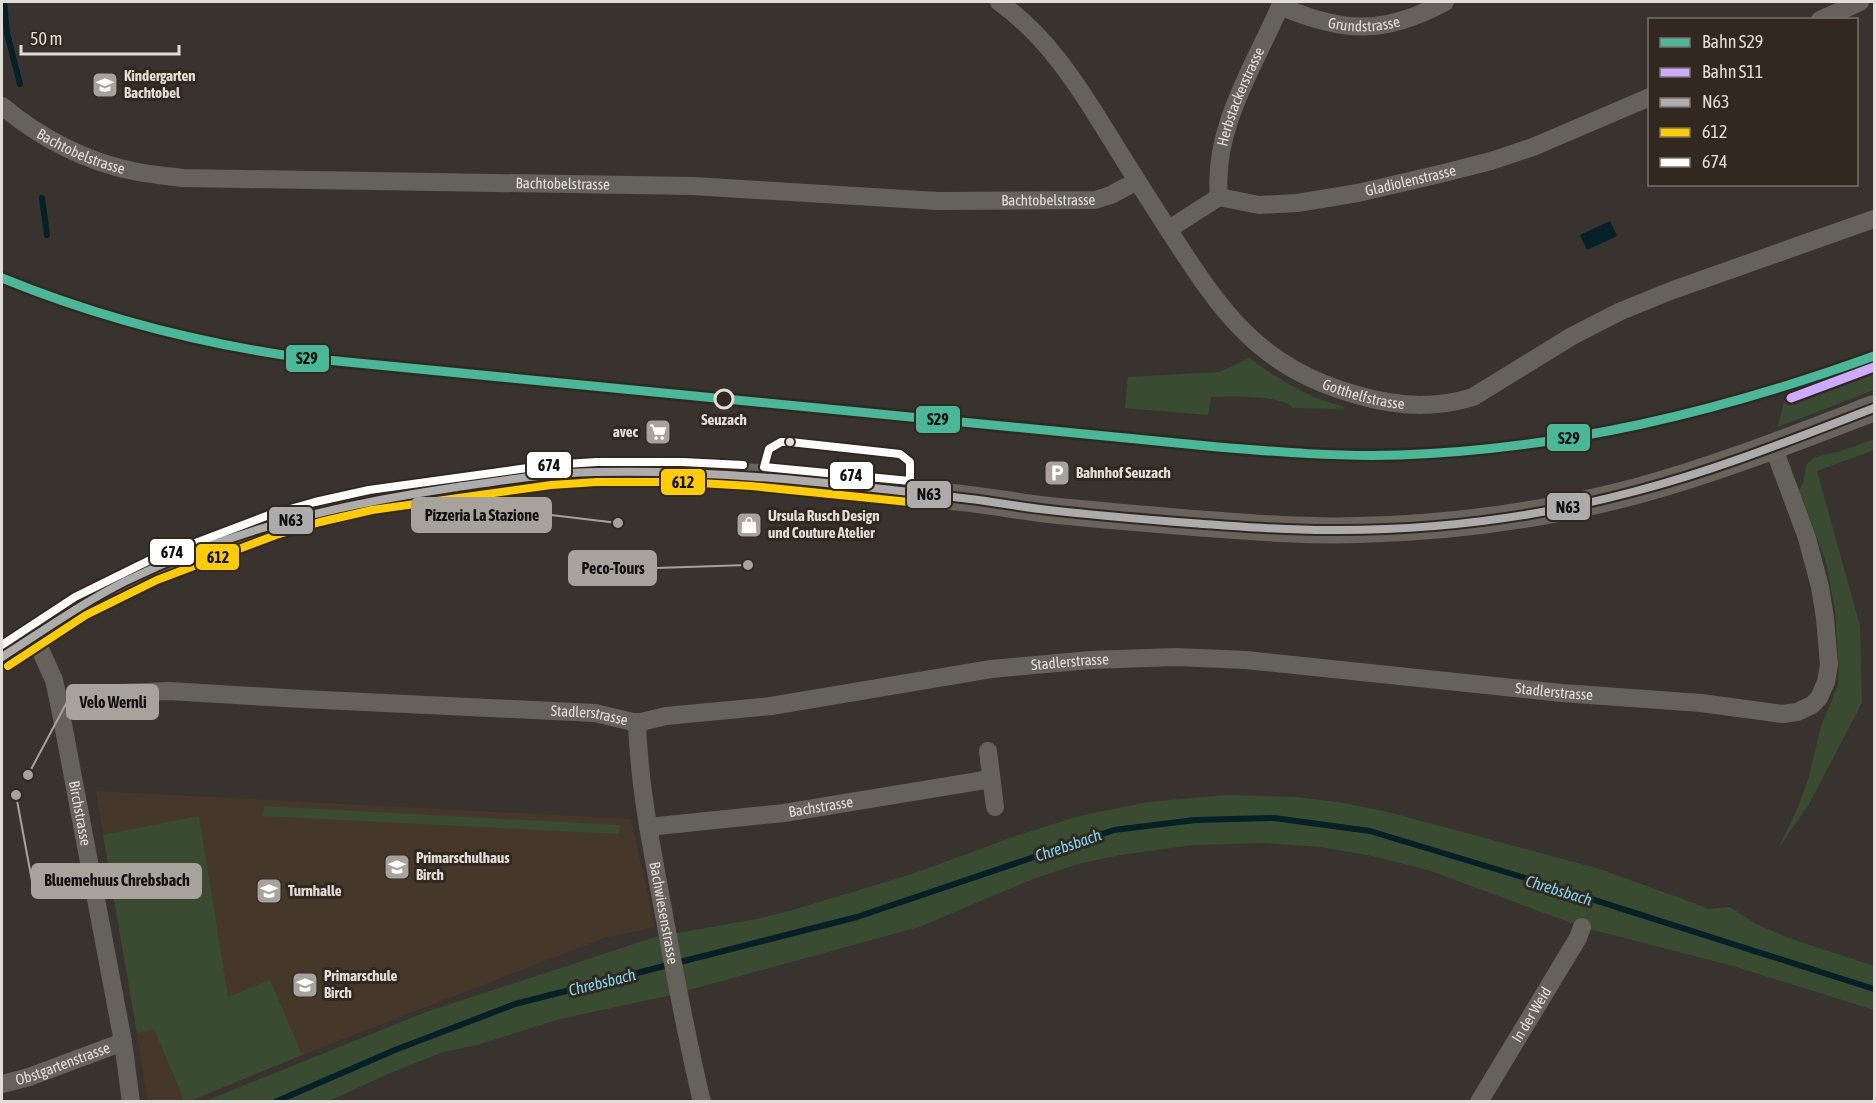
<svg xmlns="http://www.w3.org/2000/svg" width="1876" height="1103" font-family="'Asap Condensed',sans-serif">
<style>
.built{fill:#45382b}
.green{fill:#394c31}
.water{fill:#052027}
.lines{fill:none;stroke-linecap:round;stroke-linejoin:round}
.stream{stroke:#052027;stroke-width:6}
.minor{stroke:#65625c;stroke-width:18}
.secondary{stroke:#68635c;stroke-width:26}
.bus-1-casing{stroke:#322820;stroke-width:12}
.bus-2-casing{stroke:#322820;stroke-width:12}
.bus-3-casing{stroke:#322820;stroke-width:12}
.bus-1{stroke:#acacac;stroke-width:8}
.bus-2{stroke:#fc0;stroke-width:8}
.bus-3{stroke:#fff;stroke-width:8}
.rail-1-casing{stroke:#322820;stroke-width:14}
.rail-2-casing{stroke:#322820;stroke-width:14}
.rail-1{stroke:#48b899;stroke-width:9}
.rail-2{stroke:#caf;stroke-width:9}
.stop-dot{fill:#322820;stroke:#e3ddd7;stroke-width:3}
.bus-dot{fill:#e3ddd7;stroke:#322820;stroke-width:2}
.labels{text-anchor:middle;stroke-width:6;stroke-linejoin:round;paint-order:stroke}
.street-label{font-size:15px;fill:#e3ddd7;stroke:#322820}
.poi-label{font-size:15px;font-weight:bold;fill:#e3ddd7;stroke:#322820;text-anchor:start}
.stop-label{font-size:15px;font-weight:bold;fill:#e3ddd7;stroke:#322820}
.water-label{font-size:16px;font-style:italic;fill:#7cd9f2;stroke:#322820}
.leader{fill:none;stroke:#a7a29c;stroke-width:2}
.callout-dot{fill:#a7a29c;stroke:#322820;stroke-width:2}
.callout{fill:#a7a29c;stroke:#a7a29c;stroke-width:2}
.callout-label{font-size:16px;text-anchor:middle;font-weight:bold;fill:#111}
.line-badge{stroke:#322820;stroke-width:2}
.pale-badge-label{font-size:16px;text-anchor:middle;font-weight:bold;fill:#111}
</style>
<rect width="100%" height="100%" fill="#38332e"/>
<path class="built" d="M96,791L631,819L655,927L604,938L302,1055L190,1101H148Z"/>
<g class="green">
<path d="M1874,356V390L1778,427L1787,388Z"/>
<path d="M1249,358C1277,378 1308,398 1342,406L1345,409L1293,408C1283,395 1228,396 1211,397L1208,415L1125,408L1128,377L1220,372Z"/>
<path d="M1874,439V450L1817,471L1860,626L1862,703L1808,806L1779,847L1798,807L1808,780L1821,726L1838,685L1839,671L1835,610L1826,562L1799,490L1803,484L1806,465L1815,457L1841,451Z"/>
<path d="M1225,795L1295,797L1344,803L1388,812L1600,869L1710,909L1730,907L1756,924L1789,938L1874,966V1010L1733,966L1582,927L1428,870L1372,856L1320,847L1264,843L1194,845L1120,855L1078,864L1033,879L919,927L667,996L560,1019L477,1045L443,1052L388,1074L329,1101L203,1102L426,1012L655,937L757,919L793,910L912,874L1019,835L1079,816L1148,802Z"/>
<path d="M264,806L620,825L619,834L263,816Z"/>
<path d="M199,816L228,997L270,980L302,1055L190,1101L185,1102L154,1029L137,1033L103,835Z"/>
</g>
<path class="water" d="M1610,221L1617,236L1587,250L1580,235Z"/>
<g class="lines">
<g class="stream">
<path d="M4,2L7,33L20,84"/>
<path d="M42,198L47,235"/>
<path d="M275,1102L395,1050L515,1004L857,917L1114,830L1195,820L1274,818L1370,831L1522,877L1874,989"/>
</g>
<g class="minor">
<path id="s1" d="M999,2C1044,34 1074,79 1103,126C1124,160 1146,195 1168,229C1221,311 1257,367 1357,395C1394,406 1435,409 1473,397L1572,336L1621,311L1673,290L1874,219"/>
<path id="s2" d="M1280,6C1343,33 1384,35 1445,2"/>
<path d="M1820,20L1860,2"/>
<path id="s3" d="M2,106C40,138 88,163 138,172C153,175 168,176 183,178L692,186L938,201L1095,200L1111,195L1137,181"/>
<path id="s4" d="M1219,197C1212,128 1256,63 1282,2"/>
<path id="s5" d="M1169,229L1219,197L1259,205L1297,203L1358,193L1444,173L1491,161L1533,147L1650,97"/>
<path id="s6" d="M34,636L54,680L59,703L123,1042L131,1102"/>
<path id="s7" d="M59,703L119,693L169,691L302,699L595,713L633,722H641L666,716L771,706L991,669L1090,660L1176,657L1246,660L1562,693L1701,703L1783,714L1797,712L1812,705L1819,698L1826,682L1829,665L1825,618L1820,587L1807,538L1773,446"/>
<path id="s8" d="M637,723C639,784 651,844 662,904C674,970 686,1036 702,1102"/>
<path d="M988,751L995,807"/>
<path id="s9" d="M648,827L784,813L991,779"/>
<path id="s10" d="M2,1084L29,1077L123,1042"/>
<path id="s11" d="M1479,1102L1578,938L1582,927"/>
</g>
<path class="secondary" d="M2,657C43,631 82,603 126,581C186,552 252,529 317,512C367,499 419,493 470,485C512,480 553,473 595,472C712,469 828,483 943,496C979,499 1014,506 1049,510C1097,515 1146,519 1194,523C1249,527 1304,532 1359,530C1452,528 1546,515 1637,491C1718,469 1796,438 1874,408"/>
<g class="bus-1-casing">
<path id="bus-1" d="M2,657C43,631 82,603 126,581C230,530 337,505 451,488C498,481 547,473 595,472C718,469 841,484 962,498C991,501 1020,507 1049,510C1100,516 1152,520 1203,524C1248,527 1294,531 1339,530C1439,530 1539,517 1636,491C1717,470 1796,438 1874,408"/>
</g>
<g class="bus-2-casing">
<path id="bus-2" d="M8,666L86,615L157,580L276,535L320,522L372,510L551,485L597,482H682L751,486L919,503"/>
</g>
<g class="bus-3-casing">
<g id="bus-3">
<path d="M781,442H790L900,454L910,462V481L764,467L769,449Z"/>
<path d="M2,645L75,597L148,561L269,515L315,502L369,490L549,465L597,462H682L743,465"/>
</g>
</g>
<use href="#bus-1" class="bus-1"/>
<use href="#bus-2" class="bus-2"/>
<use href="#bus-3" class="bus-3"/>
<g class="rail-1-casing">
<path id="rail-1" d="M2,278C97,317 194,342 296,357L1218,447C1278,452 1339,457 1400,455C1565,449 1719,412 1874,356"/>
</g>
<g class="rail-2-casing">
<path id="rail-2" d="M1791,398L1874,367"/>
</g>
<use href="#rail-1" class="rail-1"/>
<use href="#rail-2" class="rail-2"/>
</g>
<defs>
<g id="school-square" transform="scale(1.35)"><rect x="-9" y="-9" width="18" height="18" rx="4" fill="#a7a29c" stroke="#322820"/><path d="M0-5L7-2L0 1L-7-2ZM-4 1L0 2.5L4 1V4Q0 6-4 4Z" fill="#fff"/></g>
<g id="supermarket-square" transform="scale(1.35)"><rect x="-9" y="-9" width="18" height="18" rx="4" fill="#a7a29c" stroke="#322820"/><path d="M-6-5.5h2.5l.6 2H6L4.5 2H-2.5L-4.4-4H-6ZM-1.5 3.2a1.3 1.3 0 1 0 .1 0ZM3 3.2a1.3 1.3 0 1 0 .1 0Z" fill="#fff"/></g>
<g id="parking-square" transform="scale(1.35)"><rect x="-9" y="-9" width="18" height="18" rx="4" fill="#a7a29c" stroke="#322820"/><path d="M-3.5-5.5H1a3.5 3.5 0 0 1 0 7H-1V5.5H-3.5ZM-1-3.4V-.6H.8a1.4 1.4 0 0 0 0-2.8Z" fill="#fff"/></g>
<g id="shop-square" transform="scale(1.35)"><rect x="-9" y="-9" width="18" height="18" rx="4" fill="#a7a29c" stroke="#322820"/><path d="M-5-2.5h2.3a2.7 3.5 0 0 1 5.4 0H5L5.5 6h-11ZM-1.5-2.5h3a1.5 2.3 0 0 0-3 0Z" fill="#fff"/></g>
</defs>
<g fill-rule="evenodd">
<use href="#school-square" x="105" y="85"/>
<use href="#supermarket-square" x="658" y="432"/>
<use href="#parking-square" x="1057" y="473"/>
<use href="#shop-square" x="749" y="525"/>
<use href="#school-square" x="397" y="867"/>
<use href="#school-square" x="269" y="891"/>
<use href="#school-square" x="305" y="985"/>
</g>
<circle class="stop-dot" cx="724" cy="399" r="9"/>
<circle class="bus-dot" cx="790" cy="442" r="5"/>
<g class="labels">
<g class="street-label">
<text dy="5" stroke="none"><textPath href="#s2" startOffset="87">Grundstrasse</textPath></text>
<text dy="5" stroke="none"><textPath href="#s4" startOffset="104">Herbstackerstrasse</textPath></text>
<text dy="5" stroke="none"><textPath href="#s3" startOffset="92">Bachtobelstrasse</textPath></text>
<text dy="5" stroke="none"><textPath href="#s5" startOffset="254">Gladiolenstrasse</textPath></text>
<text dy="5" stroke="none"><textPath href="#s3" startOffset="578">Bachtobelstrasse</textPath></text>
<text dy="5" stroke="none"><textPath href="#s3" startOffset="1064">Bachtobelstrasse</textPath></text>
<text dy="5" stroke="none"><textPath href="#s1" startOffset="550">Gotthelfstrasse</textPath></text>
<text dy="5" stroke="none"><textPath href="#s7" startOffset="1018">Stadlerstrasse</textPath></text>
<text dy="5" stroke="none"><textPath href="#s7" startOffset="1504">Stadlerstrasse</textPath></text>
<text dy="5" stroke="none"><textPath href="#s7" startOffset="532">Stadlerstrasse</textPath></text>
<text dy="5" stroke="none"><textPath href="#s9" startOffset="174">Bachstrasse</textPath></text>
<text dy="5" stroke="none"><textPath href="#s6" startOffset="184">Birchstrasse</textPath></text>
<text dy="5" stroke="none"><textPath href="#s8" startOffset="192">Bachwiesenstrasse</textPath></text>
<text dy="5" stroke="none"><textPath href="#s11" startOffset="102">In der Weid</textPath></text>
<text dy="5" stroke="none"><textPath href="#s10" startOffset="64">Obstgartenstrasse</textPath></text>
</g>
<g class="poi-label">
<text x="124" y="81">Kindergarten<tspan x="124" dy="17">Bachtobel</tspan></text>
<text x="638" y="437" text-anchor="end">avec</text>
<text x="1076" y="478">Bahnhof Seuzach</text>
<text x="768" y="521">Ursula Rusch Design<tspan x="768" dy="17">und Couture Atelier</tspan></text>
<text x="416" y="863">Primarschulhaus<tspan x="416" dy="17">Birch</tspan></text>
<text x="288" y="896">Turnhalle</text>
<text x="324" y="981">Primarschule<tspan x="324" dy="17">Birch</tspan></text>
</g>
<g class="stop-label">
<text x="724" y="425">Seuzach</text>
</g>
<g class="water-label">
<text transform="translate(1068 845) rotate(-19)" y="6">Chrebsbach</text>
<text transform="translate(1559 890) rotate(17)" y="6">Chrebsbach</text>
<text transform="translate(602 982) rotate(-14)" y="6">Chrebsbach</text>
</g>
</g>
<path class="leader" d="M618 523L551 515M748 565L656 568M28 775L67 702M16 795L32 881"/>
<g class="callout-dot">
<circle cx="618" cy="523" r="6"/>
<circle cx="748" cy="565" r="6"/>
<circle cx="28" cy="775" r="6"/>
<circle cx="16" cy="795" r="6"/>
</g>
<g class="callout">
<rect x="412" y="498" width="139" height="34" rx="6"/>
<rect x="569" y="551" width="87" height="34" rx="6"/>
<rect x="67" y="685" width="91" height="34" rx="6"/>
<rect x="32" y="864" width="169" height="34" rx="6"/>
</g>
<g class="callout-label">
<text x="482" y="521">Pizzeria La Stazione</text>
<text x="613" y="574">Peco-Tours</text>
<text x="113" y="708">Velo Wernli</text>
<text x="117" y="886">Bluemehuus Chrebsbach</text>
</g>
<g class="line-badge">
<rect x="285" y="344" width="45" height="29" rx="6" fill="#48b899"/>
<rect x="915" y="405" width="46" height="29" rx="6" fill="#48b899"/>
<rect x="1546" y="423" width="45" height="29" rx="6" fill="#48b899"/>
<rect x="526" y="451" width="46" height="28" rx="6" fill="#fff"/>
<rect x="829" y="461" width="45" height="29" rx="6" fill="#fff"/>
<rect x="660" y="468" width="46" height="28" rx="6" fill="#fc0"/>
<rect x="906" y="480" width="46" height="29" rx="6" fill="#acacac"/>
<rect x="1546" y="492" width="45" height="29" rx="6" fill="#acacac"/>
<rect x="268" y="506" width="46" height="29" rx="6" fill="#acacac"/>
<rect x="149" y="538" width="46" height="28" rx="6" fill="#fff"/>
<rect x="195" y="543" width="45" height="28" rx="6" fill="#fc0"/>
</g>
<g class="pale-badge-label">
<text x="307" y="364">S29</text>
<text x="938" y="425">S29</text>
<text x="1569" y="444">S29</text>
<text x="549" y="471">674</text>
<text x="851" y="481">674</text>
<text x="683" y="488">612</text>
<text x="929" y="500">N63</text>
<text x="1568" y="513">N63</text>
<text x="291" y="526">N63</text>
<text x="172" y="558">674</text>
<text x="218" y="563">612</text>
</g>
<rect width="1876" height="1103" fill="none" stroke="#e3ddd7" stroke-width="6"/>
<rect x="1648" y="18" width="210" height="168" fill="#322820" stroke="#797069" stroke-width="1.5"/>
<rect x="1660" y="38" width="30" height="9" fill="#48b899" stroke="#797069" stroke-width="1.5"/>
<text x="1702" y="48" font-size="18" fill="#e3ddd7">Bahn S29</text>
<rect x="1660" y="68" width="30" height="9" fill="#ccaaff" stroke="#797069" stroke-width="1.5"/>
<text x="1702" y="78" font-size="18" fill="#e3ddd7">Bahn S11</text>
<rect x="1660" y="98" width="30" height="9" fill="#acacac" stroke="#797069" stroke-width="1.5"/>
<text x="1702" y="108" font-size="18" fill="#e3ddd7">N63</text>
<rect x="1660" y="128" width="30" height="9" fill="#ffcc00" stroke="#797069" stroke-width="1.5"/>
<text x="1702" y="138" font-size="18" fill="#e3ddd7">612</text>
<rect x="1660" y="158" width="30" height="9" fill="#ffffff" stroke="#797069" stroke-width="1.5"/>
<text x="1702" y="168" font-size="18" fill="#e3ddd7">674</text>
<path d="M21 45v9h158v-9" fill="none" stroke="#e3ddd7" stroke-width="3"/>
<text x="30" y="45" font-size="18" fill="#e3ddd7" stroke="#322820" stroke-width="4.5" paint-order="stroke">50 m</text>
</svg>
